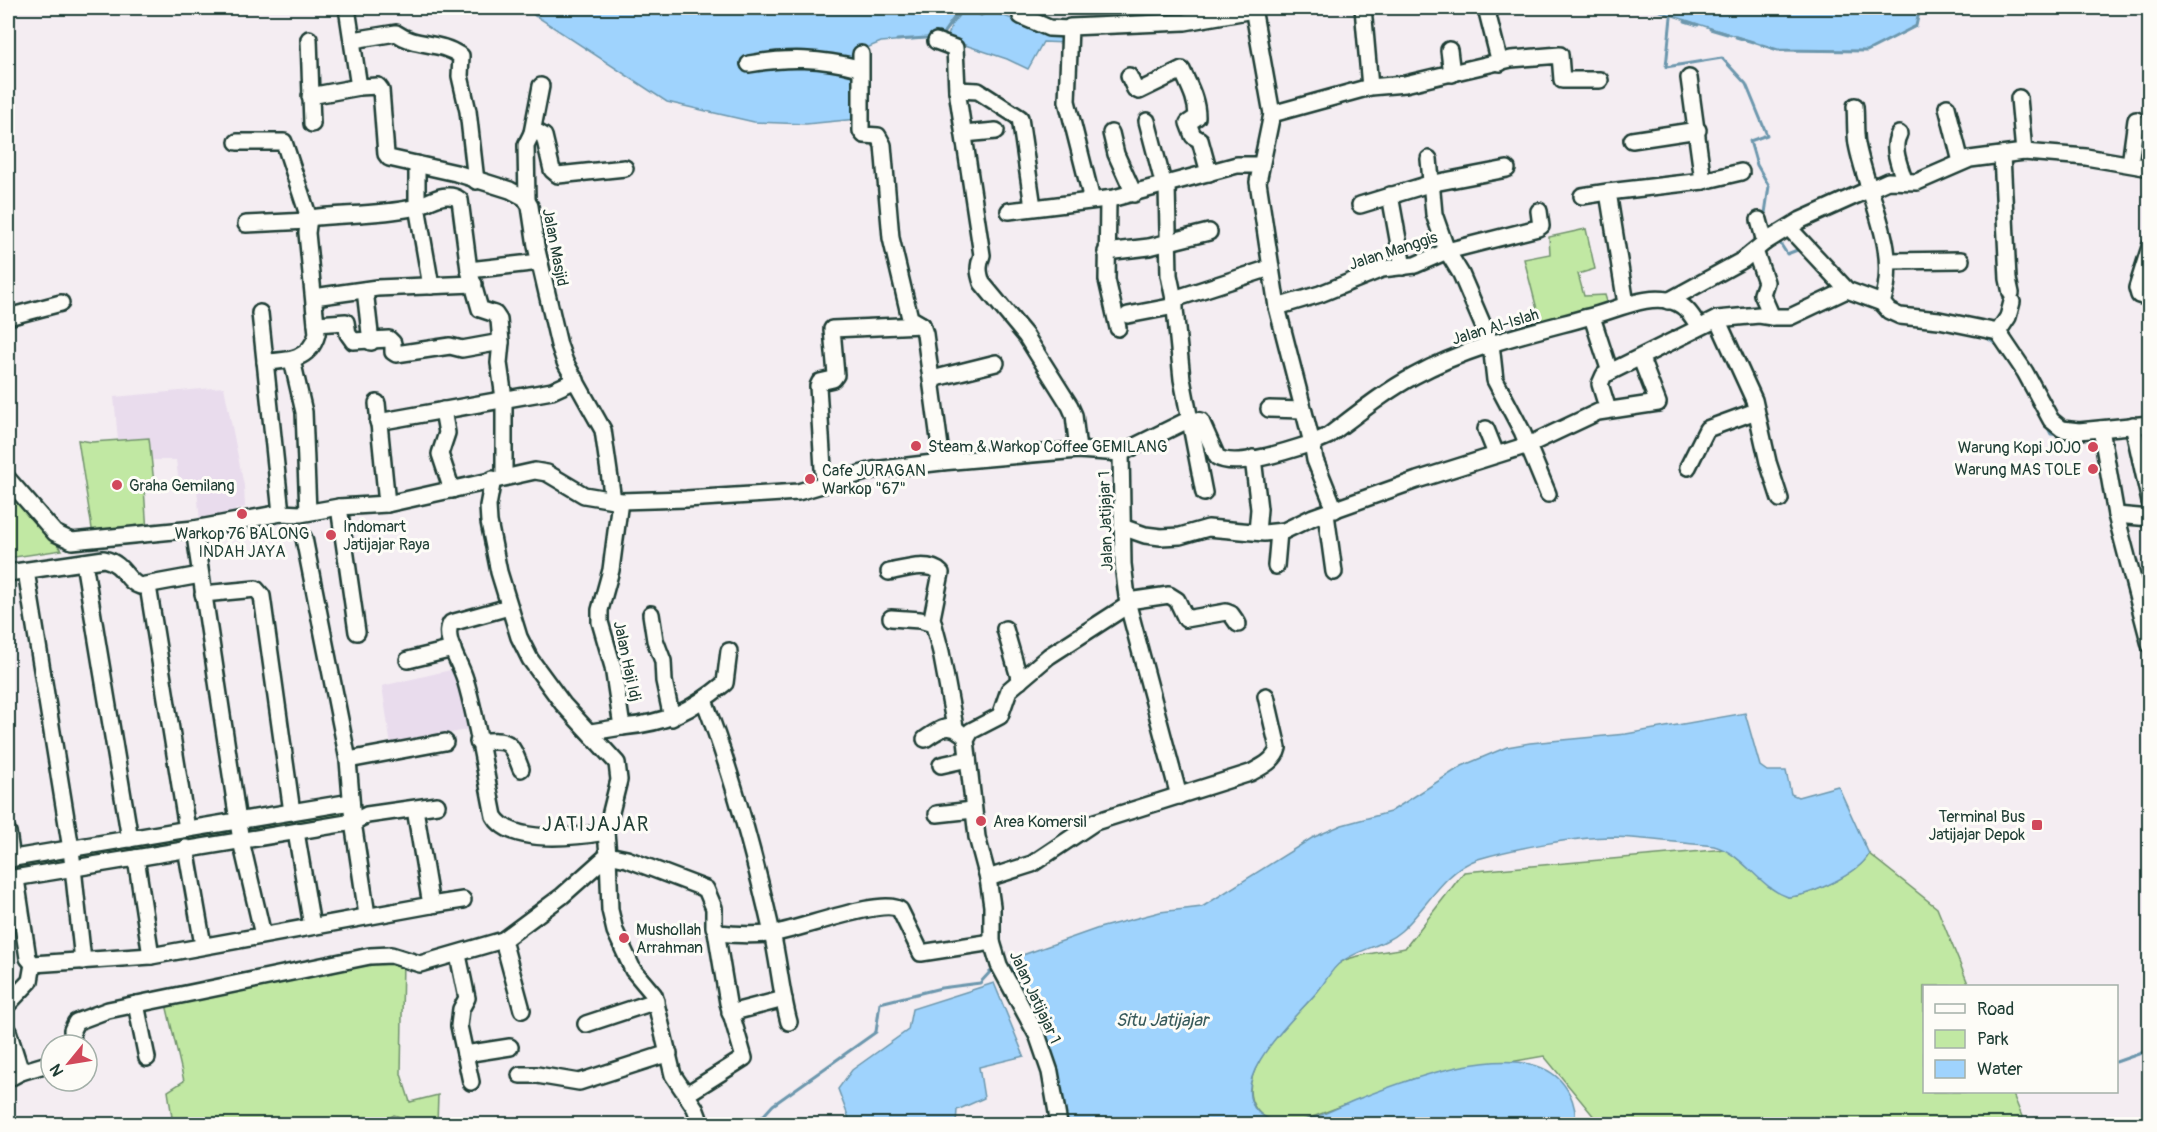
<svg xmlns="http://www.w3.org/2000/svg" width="2157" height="1132" font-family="Pangolin,sans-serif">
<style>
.built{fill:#e9dced}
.green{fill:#c1e8a3;stroke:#70926c;stroke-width:1.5}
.water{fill:#9fd3fd;stroke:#6c97ad;stroke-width:1.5}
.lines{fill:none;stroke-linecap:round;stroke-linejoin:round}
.stream{stroke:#6c97ad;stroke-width:3}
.minor-casing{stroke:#1f3d34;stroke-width:20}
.minor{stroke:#fdfcf7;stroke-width:15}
.poi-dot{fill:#d1495b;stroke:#fdfcf7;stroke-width:2}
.labels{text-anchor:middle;stroke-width:6;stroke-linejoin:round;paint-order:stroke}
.street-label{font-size:16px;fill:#1f3d34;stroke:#fdfcf7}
.poi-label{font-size:16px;fill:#1f3d34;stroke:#fdfcf7;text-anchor:start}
.water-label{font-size:18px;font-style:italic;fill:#395b5c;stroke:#fdfcf7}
.quarter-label{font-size:20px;letter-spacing:1.5px;fill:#1f3d34;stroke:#fdfcf7}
</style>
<rect width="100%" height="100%" fill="#f4edf2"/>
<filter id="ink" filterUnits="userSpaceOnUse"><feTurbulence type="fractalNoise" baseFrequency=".0167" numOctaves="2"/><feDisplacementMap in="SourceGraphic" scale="12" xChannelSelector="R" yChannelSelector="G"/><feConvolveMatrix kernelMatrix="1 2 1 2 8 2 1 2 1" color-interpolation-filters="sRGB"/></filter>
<g filter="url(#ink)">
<g class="built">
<path d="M224,387L244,486L245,507L235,510L236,516L200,523L197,488L178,476L176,460H152L149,438L118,440L114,397Z"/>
<path d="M459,668L475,728L391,746L382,686Z"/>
</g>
<g class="green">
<path d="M1586,229L1595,269L1578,274L1584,296L1605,295L1608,305L1540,321L1524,259L1550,254L1549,237Z"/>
<path d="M149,438L154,483L144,488L147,532L93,535L78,440L92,442Z"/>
<path d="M8,490L62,550L8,558Z"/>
<path d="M351,802L367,815L8,879V859Z"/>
<path d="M1726,849L1773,889L1788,897C1809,896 1859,874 1869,854L1937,908L1969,986H1924V1092H2012L2025,1124H1600L1544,1056L1413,1079L1302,1121C1285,1123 1267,1124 1256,1109C1230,1073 1296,1017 1317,992C1325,982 1330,967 1343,961C1361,953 1386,952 1405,948L1464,872Z"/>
<path d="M403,960L401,1074L410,1102L438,1095L437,1124H422L394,1115L379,1124H173L168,1091L184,1081L166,1004L236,986Z"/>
</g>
<g class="water">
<path d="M546,8H964L941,37L881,42L857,52V119L806,124L754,122L667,102L536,16Z"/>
<path d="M965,8L981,16L990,11L1043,30L1066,31L1067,43L1043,42L1028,69L1007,59L947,39L952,24Z"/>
<path d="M1649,8H1920L1916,26L1867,51L1778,50Z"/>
<path d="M1745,713L1760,766L1767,771H1786L1791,794L1798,797L1838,786L1869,854C1859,874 1809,896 1788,897C1758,887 1744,854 1714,846C1680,843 1646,838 1612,837C1574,837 1515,848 1478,859C1443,871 1427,908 1401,931C1384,946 1359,949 1341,962C1330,970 1326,982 1317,992C1297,1016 1225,1079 1258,1112C1265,1118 1275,1123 1284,1123C1309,1124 1335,1108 1358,1099C1406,1080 1518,1037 1560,1080C1571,1092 1577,1108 1575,1124H1066L1054,1057L1014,978L1012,962L1017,957L1099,928L1160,912L1202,907L1312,838L1342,825L1390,812L1462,766L1507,747L1530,743L1626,734Z"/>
<path d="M994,983L1024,1056L979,1067L984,1098L957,1110L956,1124H851L838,1089L852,1070L908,1030L912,1009Z"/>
</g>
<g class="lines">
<g class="stream">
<path d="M527,8L536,16L545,8"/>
<path d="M1671,17L1666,67L1722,58L1746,84L1767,135L1750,141L1757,165L1769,186L1764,220"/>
<path d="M1685,21L1698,25"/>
<path d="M1710,29L1727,34"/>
<path d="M944,32L956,15"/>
<path d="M1736,37L1753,42"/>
<path d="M897,40L926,38"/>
<path d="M1762,45L1778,50L1867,51L1916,26L1920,8"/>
<path d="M1778,240L1787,254L1800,249"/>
<path d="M1983,335L2000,347"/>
<path d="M2046,424L2051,434L2060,435"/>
<path d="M2116,1062L2150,1050"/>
<path d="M756,1124L773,1105L876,1032L880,1003L941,988L980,983L990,972L997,969"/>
</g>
<g class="minor-casing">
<g id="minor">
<path d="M347,8L359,87L378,86L381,90L386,154L389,158L456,173L510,190L525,198L530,206L536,246L559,345L565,362L603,430L613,500"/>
<path d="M1363,8L1370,87"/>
<path d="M1486,8L1500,63"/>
<path d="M1021,16L1049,28L1069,29"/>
<path d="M309,39L312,124"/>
<path d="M353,40L396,33C417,48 438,40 461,56L460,76L468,111L476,181"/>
<path d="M936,41L955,48L957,90L982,255C978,267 978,271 982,283L1026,336L1070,406L1074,415L1078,450"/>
<path d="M1449,50L1452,74"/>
<path d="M861,54V131L864,135L878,136L883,145L891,238L910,318L922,325L925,334L942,462"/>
<path d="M749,64C788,57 821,58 859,68"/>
<path d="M1129,76L1135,89L1139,91L1182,70C1189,86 1197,99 1197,117L1188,123L1193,136L1200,140L1209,173"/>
<path d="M957,90L978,91L1020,118L1033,207"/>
<path d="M310,96L359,87"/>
<path d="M2019,98L2024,152"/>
<path d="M1855,106C1856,118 1855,132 1857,144C1867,197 1901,249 1882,303"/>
<path d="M1947,107L1961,162"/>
<path d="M1272,114L1370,87L1405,84L1511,59L1560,55L1562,80H1600"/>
<path d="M1147,121L1164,186"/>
<path d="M532,133L541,86"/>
<path d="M1111,133L1116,154L1134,194"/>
<path d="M964,134L996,131"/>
<path d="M1899,134C1891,148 1900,166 1904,180"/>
<path d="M1632,140L1698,130"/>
<path d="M237,142H284L309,218L307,233L317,334C310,360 288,361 265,362"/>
<path d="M2002,155L2008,279L2011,293"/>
<path d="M1429,159L1434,214L1447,251L1461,274L1491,344L1495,380L1522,431L1548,494"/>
<path d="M417,164V206L431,286"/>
<path d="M2130,164L2136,120"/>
<path d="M1703,181L1741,172"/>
<path d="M1167,186L1169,275L1174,299L1182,379L1204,493"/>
<path d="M1390,195L1403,267"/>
<path d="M1582,196L1608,192"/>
<path d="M1108,199L1107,280L1118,328"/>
<path d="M1092,200L1067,101L1070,27L1185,22L1253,10"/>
<path d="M527,201L526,145L532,133H539L544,136L552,170L558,175L625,168"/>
<path d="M1360,205L1429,184L1507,169"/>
<path d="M1009,211L1114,198L1237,165H1260"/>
<path d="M309,218C342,214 379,215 412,208C428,204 445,189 460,200L469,270L480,309L495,314L499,320L501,342L499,363L504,398V477"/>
<path d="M1759,220L1765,242"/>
<path d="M246,224L308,221"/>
<path d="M1789,228L1847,290L1882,303L1889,311L1900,316L1939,320L1998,332L2025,372L2051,420L2062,429L2079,431L2150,424"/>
<path d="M2150,247L2137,288L2139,295L2150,298"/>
<path d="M1755,251L1766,282L1762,294L1772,317H1790L1847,290"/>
<path d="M1106,252L1149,247L1209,232"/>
<path d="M1888,261L1961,260"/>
<path d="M469,270L540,262"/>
<path d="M365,290L371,342"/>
<path d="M314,297L377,288L474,284"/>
<path d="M1174,299L1270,268"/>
<path d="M1668,301L1743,260L1765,242L1801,220L1888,181L1917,182L1970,159L2024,152L2086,157L2150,168"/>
<path d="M1626,304L1608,192L1703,181L1689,78"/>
<path d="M1277,307L1320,294L1382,269L1415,265L1447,251L1538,228L1541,226L1539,211"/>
<path d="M260,313L281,513"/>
<path d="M1128,315L1175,306"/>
<path d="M8,317L61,303"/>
<path d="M1592,317L1610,372"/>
<path d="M1717,319L1754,400L1768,462L1780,499"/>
<path d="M316,324L346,322L348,334L353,341L389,339L393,343V352L396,354L450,346L462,349L501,342"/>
<path d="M1998,332L2008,317L2012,302"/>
<path d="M292,360L304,412L308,512"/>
<path d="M932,379L996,363"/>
<path d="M377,403L387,504"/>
<path d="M1269,409L1303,410"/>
<path d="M443,410L447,433L440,454L452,490"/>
<path d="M1608,410L1600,384L1604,375L1717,319L1759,315L1772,317"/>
<path d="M378,422L552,391L576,380"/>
<path d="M2133,425L2150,502"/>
<path d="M1486,429L1496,454"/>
<path d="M2101,429L2116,515L2150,645"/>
<path d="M1121,453L1190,419L1201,421L1217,457C1235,469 1291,450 1312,443L1277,307L1258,182L1272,114L1253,8"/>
<path d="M1253,458L1259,509L1257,532"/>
<path d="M1688,467L1707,429L1756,411"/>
<path d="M8,479L55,533L72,541L194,529L281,513L300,514L339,507L387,504L535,471L547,473L584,495L620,501L686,499L798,492L873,470L942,462L1078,450L1121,453"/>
<path d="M824,485L818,386L820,382L833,379L836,375L832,329L922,325"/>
<path d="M339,507L357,632"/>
<path d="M1335,510L1315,460L1312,443L1328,436C1356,415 1384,392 1414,376C1469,346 1529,333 1588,317C1615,311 1650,291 1677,303C1688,308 1693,318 1699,327"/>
<path d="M1326,514L1334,572"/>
<path d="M2116,515L2150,518"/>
<path d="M1122,527L1145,535L1161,537L1180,536L1208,528L1264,533L1284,531L1313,517L1417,480L1528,445L1598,412L1658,403L1641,359"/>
<path d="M194,529L241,841L263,935"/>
<path d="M304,538L348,760L353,822L367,915"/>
<path d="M84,562L130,839"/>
<path d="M1276,566L1279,532"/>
<path d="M26,571L71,849L83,961"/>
<path d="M889,572C904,569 929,561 941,573L932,618L941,652L955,727"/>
<path d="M8,573L104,559C125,564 125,581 140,586L200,575"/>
<path d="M148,586L187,829"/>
<path d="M203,594L256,589L262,596L292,812"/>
<path d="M1128,601L1169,595L1177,600L1186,619L1226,612L1231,614L1238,624"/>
<path d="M1128,605L1179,796"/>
<path d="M509,607L451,623C442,638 461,664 465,679C478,722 485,772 494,816C511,845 576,837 606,832"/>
<path d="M651,614L655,640L663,661L664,681L672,718"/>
<path d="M891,618L920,620L933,624"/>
<path d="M1005,629L1020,681"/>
<path d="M408,660L453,649"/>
<path d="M704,700C733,775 754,854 772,933C779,963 781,993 789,1022"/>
<path d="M622,727C667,723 691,711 725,683L729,651"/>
<path d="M591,732L622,727L613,667L600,622V610L611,570L620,501"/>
<path d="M925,739C937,731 949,721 961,733"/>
<path d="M478,742C509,739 510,740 521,769"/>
<path d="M348,760L445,742"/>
<path d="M941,765L968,759"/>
<path d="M937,814L973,810"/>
<path d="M8,832L12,859"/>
<path d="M296,832L312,926"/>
<path d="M186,848L203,945"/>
<path d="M136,858L151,956L431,905L415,809"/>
<path d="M8,859L351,802"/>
<path d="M988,878L1032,864L1095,822L1250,773C1261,767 1275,761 1278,748L1266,696"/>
<path d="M8,879L353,822L367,815L437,805"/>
<path d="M16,879L28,958L33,964L151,956"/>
<path d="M431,905L463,900"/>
<path d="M503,940L522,1010"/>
<path d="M458,955L467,998L461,1009L459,1026L471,1082"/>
<path d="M8,1004L30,981L33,964"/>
<path d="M136,1004L147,1058"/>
<path d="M730,1013L784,999"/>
<path d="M586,1024L656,1001"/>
<path d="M8,1031L21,1072"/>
<path d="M73,1045L72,1030L76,1022L108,1010L370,956L391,955L420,964L503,940L562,896L608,855L606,832L619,780L617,763L563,704L530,659L519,637L499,572L489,522L488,506L493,479"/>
<path d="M465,1054L510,1047"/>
<path d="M520,1075H537L579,1082L669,1053"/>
<path d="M8,1079L21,1072L51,1063"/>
<path d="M687,1094L744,1058L728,1003L716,931"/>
<path d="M701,1124L695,1108L673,1075L654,995L633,970L615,931L610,910L608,855L627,859L706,889L714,908V927L719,933C735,935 754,935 770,934C794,932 884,896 900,910L921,953L992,942"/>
<path d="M1059,1124L1050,1072L1038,1037L999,965L992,942V906L988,878L977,837L966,740L971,731L1000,716L1009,690L1049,656L1128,605L1123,564L1121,453"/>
</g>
</g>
<use href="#minor" class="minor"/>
</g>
</g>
<g class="poi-dot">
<circle cx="916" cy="446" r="6"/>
<circle cx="2093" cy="447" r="6"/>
<circle cx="2093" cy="469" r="6"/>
<circle cx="810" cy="479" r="6"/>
<circle cx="117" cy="485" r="6"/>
<circle cx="242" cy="514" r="6"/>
<circle cx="331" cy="535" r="6"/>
<circle cx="981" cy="821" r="6"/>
<rect x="2031" y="819" width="12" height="12" rx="3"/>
<circle cx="624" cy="938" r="6"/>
</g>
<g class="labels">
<g class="street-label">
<text transform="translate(556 247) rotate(79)" y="6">Jalan Masjid</text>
<text transform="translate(1393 250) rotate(-18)" y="6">Jalan Manggis</text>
<text transform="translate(1495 326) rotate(-17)" y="6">Jalan Al-Islah</text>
<text transform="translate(1105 521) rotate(-92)" y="6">Jalan Jatijajar 1</text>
<text transform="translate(628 661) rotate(78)" y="6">Jalan Haji Idj</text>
<text transform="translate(1036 997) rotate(65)" y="6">Jalan Jatijajar 1</text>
</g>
<g class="poi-label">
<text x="928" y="452">Steam &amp; Warkop Coffee GEMILANG</text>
<text x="2081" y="453" text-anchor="end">Warung Kopi JOJO</text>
<text x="2081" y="475" text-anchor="end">Warung MAS TOLE</text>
<text x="822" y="476">Cafe JURAGAN<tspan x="822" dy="18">Warkop "67"</tspan></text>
<text x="129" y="491">Graha Gemilang</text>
<text x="343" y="532">Indomart<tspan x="343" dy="18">Jatijajar Raya</tspan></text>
<text x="242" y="539" text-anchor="middle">Warkop 76 BALONG<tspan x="242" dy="18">INDAH JAYA</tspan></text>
<text x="2025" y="822" text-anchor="end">Terminal Bus<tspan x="2025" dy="18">Jatijajar Depok</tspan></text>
<text x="993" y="827">Area Komersil</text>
<text x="636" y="935">Mushollah<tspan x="636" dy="18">Arrahman</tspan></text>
</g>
<g class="water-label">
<text x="1162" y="1026">Situ Jatijajar</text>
</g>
<g class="quarter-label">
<text x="596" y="831">JATIJAJAR</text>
</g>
</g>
<rect width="2157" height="1132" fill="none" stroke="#fdfcf7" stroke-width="30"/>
<rect x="15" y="15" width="2127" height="1102" fill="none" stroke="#1f3d34" stroke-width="2" filter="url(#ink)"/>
<rect x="1923" y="985" width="195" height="108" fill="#fdfcf7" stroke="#a4b0a9" stroke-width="1.5"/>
<rect x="1935" y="1004" width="30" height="9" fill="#fdfcf7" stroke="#a4b0a9" stroke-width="1.5"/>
<text x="1977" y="1015" font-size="18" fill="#1f3d34">Road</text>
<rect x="1935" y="1030" width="30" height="18" fill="#c1e8a3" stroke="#a4b0a9" stroke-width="1.5"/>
<text x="1977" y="1045" font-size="18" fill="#1f3d34">Park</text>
<rect x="1935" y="1060" width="30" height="18" fill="#9fd3fd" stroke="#a4b0a9" stroke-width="1.5"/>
<text x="1977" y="1075" font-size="18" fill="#1f3d34">Water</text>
<g transform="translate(69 1063) rotate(240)"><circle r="28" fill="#fdfcf7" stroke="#a4b0a9" stroke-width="1.5"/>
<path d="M0-4.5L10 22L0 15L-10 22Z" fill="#d1495b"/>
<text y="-9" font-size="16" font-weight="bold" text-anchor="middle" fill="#1f3d34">N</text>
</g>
</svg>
